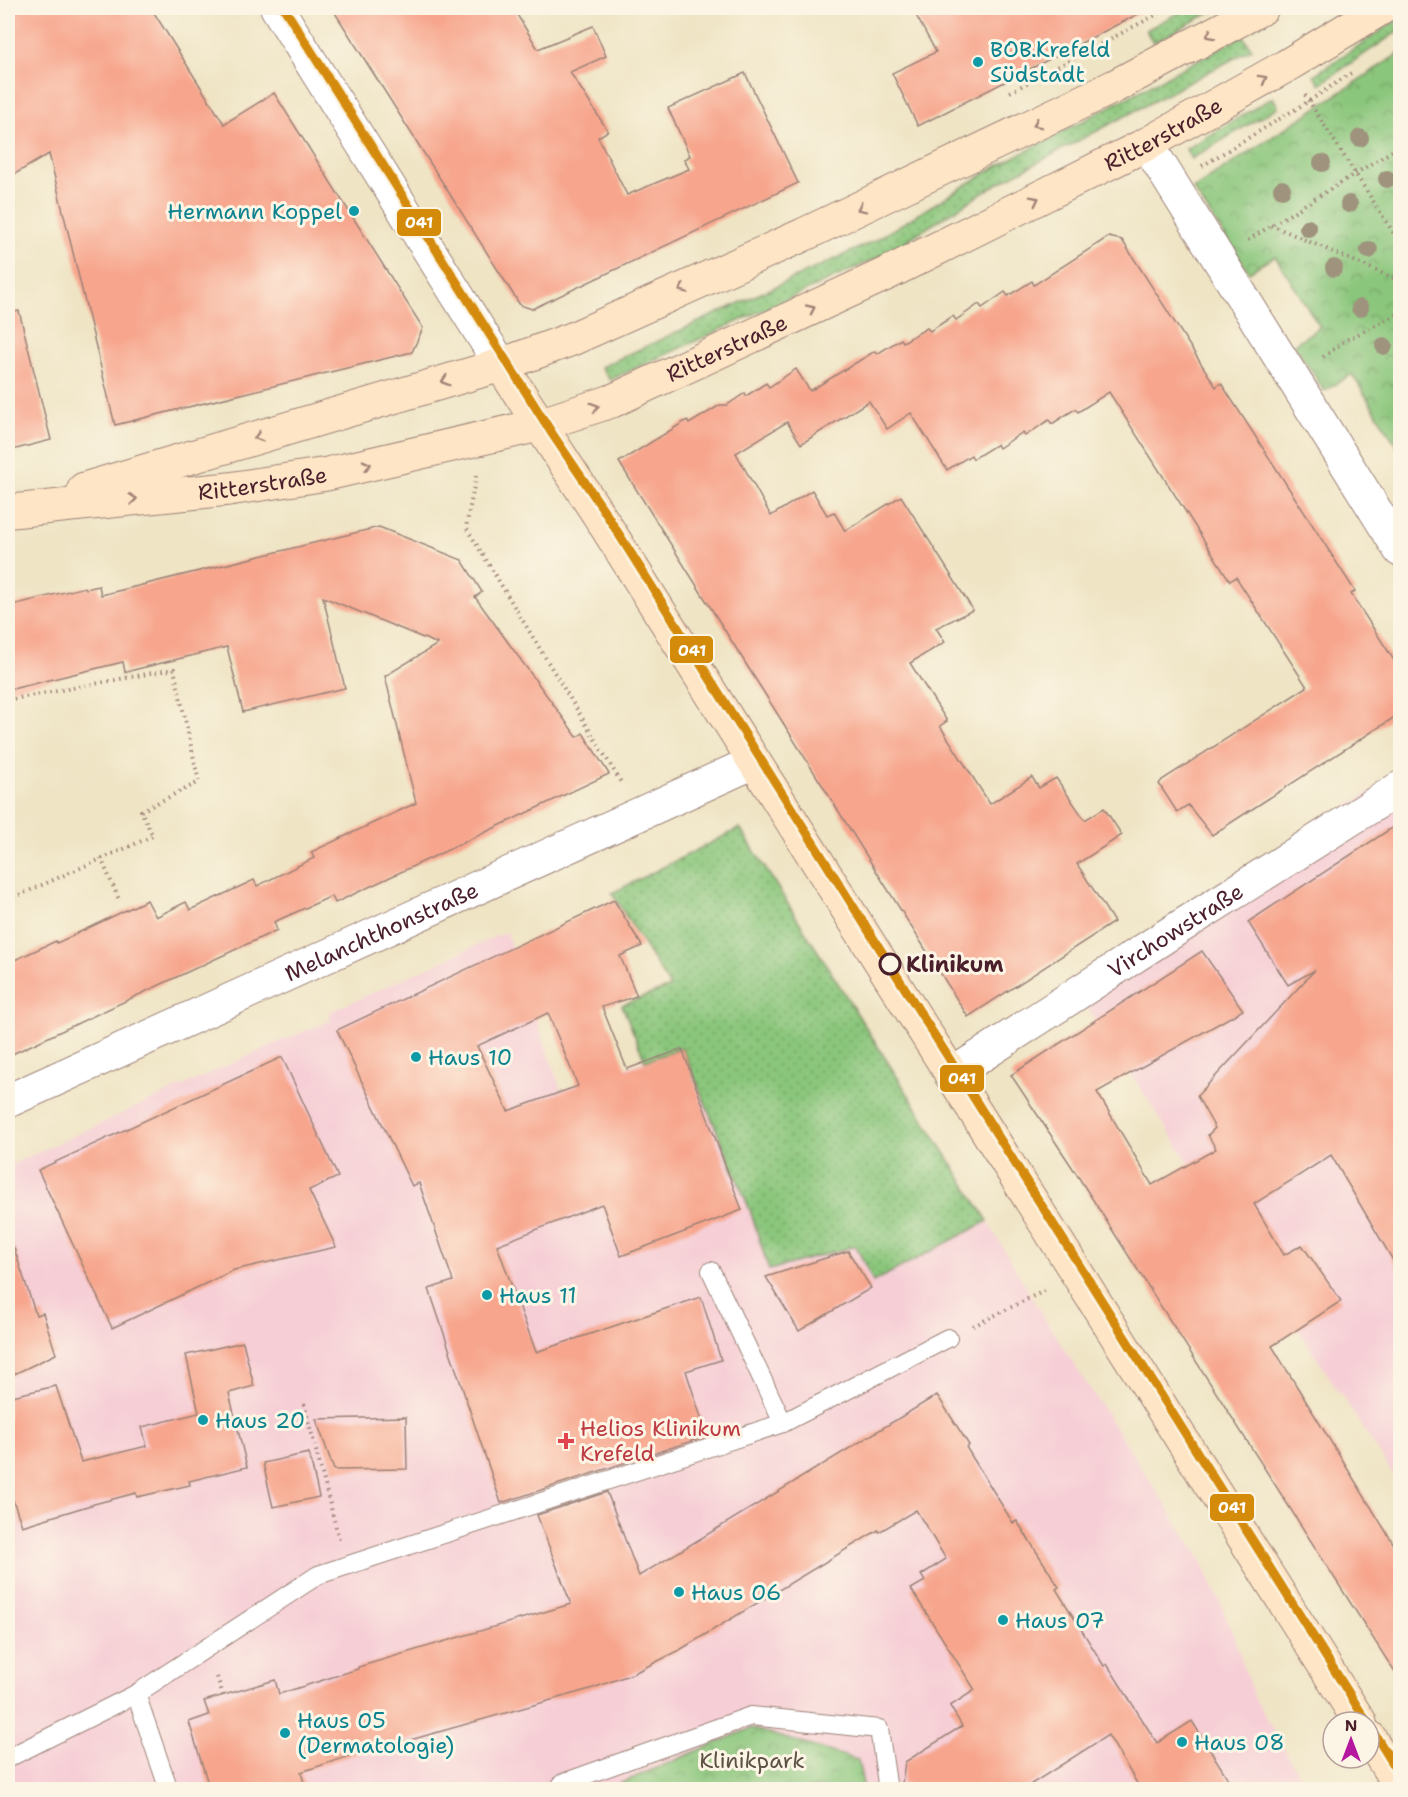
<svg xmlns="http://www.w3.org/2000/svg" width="1408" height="1797" font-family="'Shantell Sans',sans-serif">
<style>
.built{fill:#f6cfd6}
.grass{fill:url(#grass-dots);stroke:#6a7253;stroke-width:1.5}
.park{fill:url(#park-crowns);stroke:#6a7253;stroke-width:1.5}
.building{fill:#f7a68d;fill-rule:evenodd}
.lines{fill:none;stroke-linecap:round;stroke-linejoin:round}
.service-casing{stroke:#9c8278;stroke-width:20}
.minor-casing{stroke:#9c8278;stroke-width:35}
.tertiary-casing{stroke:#9c8278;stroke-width:35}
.secondary-casing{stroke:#9c8278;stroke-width:35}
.path{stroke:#9c8278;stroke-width:4;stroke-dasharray:1.5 4.5;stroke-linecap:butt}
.service{stroke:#fff;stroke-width:18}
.minor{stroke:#fff;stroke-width:33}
.tertiary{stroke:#fff;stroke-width:33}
.secondary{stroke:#fde5c5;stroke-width:33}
.tram-1-casing{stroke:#fcf5e5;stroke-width:14}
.tram-1{stroke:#d48b09;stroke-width:9}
.tree{fill:#9f937d}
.oneway{stroke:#a48278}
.culture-dot{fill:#0f9aa8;stroke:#fcf5e5;stroke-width:2}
.stop-dot{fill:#fcf5e5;stroke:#4a1f2b;stroke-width:3}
.health-dot{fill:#e0444e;stroke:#fcf5e5;stroke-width:2}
.labels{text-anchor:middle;stroke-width:6;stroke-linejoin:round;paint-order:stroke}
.culture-label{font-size:22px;fill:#0d838f;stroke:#fcf5e5;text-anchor:start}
.street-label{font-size:22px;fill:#4a1f2b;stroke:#fcf5e5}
.stop-label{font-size:22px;font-weight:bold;fill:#4a1f2b;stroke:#fcf5e5;text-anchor:start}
.health-label{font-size:22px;fill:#be3a42;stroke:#fcf5e5;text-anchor:start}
.park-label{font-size:22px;fill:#5d5143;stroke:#fcf5e5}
.line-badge{stroke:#fcf5e5;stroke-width:2}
.badge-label{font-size:16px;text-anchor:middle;font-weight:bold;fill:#fff}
</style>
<defs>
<pattern id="grass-dots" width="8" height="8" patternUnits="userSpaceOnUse" patternTransform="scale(1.5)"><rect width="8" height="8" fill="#8ac67b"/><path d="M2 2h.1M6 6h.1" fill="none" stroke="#73a065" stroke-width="1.8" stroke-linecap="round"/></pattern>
<pattern id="park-crowns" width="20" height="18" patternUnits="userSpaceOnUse" patternTransform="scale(1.5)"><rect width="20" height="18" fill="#8ac67b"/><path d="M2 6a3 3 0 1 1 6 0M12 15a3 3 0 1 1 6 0" fill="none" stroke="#73a065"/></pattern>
</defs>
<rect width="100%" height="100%" fill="#fcf5e5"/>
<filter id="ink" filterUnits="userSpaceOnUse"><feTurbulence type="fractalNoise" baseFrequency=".0167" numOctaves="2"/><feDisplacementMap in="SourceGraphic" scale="12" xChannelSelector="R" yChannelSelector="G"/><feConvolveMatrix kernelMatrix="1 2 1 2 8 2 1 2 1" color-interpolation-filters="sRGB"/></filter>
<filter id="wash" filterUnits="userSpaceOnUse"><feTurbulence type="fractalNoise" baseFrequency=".008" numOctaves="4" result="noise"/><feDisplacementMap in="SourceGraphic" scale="24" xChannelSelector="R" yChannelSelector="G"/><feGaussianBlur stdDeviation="1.35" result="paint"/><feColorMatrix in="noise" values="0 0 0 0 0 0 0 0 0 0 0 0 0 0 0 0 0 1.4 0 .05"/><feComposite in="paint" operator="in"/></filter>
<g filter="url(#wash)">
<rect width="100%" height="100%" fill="#efe4c4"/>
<g class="built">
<path d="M1400,773V1485L1070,981Z"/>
<path d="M506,932L561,1090L682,1048L750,1210L769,1270L856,1246L874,1282L988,1222L1046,1321L1202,1561L1233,1633L1253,1695L1307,1789H8V1166L281,1041L332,1020L328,1013Z"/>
</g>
<g class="grass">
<path d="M1187,8H1218L1153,43L1146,30Z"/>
<path d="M1400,18V30L1320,84L1314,75Z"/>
<path d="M1243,36L1252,49L995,185L882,256L610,380L601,367L874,241L992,169Z"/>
<path d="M1273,97L1278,107L1191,159L1186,149Z"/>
<path d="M740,828L988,1221L873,1282L856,1246L769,1270L750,1210L682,1048L645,1061L622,1005L670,987L612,893Z"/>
</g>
<g class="park">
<path d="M1400,53V451L1352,374L1324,391L1294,344L1320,327L1275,256L1249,272L1193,189Z"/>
<path d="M751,1728L858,1760L864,1789H607Z"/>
</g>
<g id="blocks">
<g class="building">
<path d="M8,8H151L224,124L274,93L423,328L412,352L115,425L49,154L8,178Z"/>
<path d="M332,8H513L538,49L593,26L606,56L570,72L608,131L598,137L627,195L689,169L684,159L690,156L668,108L745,73L798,183L532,309L520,305Z"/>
<path d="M912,8H1150L918,126L892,73L936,52Z"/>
<path d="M1108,237L1122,240L1216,387L1221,383L1355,591L1351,594L1401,671V713L1212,835L1188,805L1177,812L1159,784L1162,780L1307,687L1236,577L1230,581L1109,392L1078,412L1075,409L1052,424L1049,420L1025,436L1023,432L999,448L997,444L973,459L971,455L947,470L911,413L887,429L869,401L801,444L787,422L736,453L771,516L812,490L827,515L834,512L845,531L901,496L973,610L936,628L945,642L910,663L947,721L940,726L990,804L1032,777L1039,788L1056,778L1085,820L1104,808L1122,835L1077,864L1114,922L968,1017L619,462L687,420L689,424L720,405H727L745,393L746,396L766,383L769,387L796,369L810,391L875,351L877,354L901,339L903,342L927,328L930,331L953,316L956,320L979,304L982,308L1005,292L1008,296L1032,281L1034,285Z"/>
<path d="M19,311L51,440L8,451V313Z"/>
<path d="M379,527L462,560L482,592L475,597L577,737L583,733L609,774L335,903L332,896L274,922L277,930L8,1056V963L56,941L57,943L147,900L156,917L186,902L190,910L254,880L257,886L314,858L311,852L416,803L385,676L438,644L323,597L345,688L243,712L227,647L125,672L123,662L8,690V606L85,587L86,589L99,586L101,595Z"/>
<path d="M1401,822V1274L1331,1155L1254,1204L1284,1255L1302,1245L1341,1301L1272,1346L1401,1556V1682L1072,1167L1011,1075L1202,951L1243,1010L1097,1092L1152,1185L1216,1149L1208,1135L1215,1128L1197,1096L1315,970L1288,985L1248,922Z"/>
<path d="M614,900L642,946L620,956L637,996L602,1007L627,1069L682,1049L742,1210L621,1256L602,1204L497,1245L536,1352L701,1297L721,1360L686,1371L707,1436L501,1503L429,1289L453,1281L419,1183L412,1186L337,1030ZM548,1013L578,1086L508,1111L477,1046Z"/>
<path d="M282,1057L338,1177L309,1190L336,1247L234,1270L112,1328L38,1170Z"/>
<path d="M14,1248L36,1315L43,1313L56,1354L8,1377V1249Z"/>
<path d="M848,1251L871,1288L799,1331L766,1277Z"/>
<path d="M243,1342L254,1386L229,1393L247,1467L189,1481L190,1485L137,1497L136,1493L94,1504L22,1526L13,1500L8,1502V1397L56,1386L81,1462L147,1446L142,1427L199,1413L186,1355Z"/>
<path d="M937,1395L969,1445L966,1447L1013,1523L1017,1521L1059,1587L1056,1589L1104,1666L1107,1664L1157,1743L1192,1721L1235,1790H1141L1108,1735L1022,1790H924L902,1783L905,1762L962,1726L950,1706L975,1690L911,1589L925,1581L921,1575L946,1559L916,1510L879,1532L878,1530L678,1651L632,1674L590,1689L382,1748V1745L301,1772L306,1790H210L189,1722L209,1715L204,1701L275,1680L279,1694L358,1669V1667L571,1604L537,1515L607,1492L639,1576Z"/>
<path d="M406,1417L407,1469L334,1470L316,1419Z"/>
<path d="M309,1453L319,1497L273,1507L263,1463Z"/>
</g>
</g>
</g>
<g filter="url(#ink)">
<use href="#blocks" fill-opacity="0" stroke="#9c8278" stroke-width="1.5"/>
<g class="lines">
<g class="service-casing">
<g id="service">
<path d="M711,1271L783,1423"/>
<path d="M136,1694L169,1790"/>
<path d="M8,1758L136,1694L318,1575L783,1423L948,1338"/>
<path d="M558,1790L563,1783L751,1716L879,1729L888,1790"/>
</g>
</g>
<g class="minor-casing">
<g id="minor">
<path d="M1147,144L1400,550"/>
<path id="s1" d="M951,1075L1172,932L1400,788"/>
<path id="s2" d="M8,1101L754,762"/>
</g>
</g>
<g class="tertiary-casing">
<path id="tertiary" d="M277,8L501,365"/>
</g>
<g class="secondary-casing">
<g id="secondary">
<path d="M501,365L600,517L1360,1722"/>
<path d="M84,489L501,365L572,339L803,235L1115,86L1262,8"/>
<path id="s3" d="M12,511L229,489L327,474L539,425L612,401L888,273L1147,144L1286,66L1382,8"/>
<path d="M1369,1737L1400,1787"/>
</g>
</g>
<g class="path">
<path d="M1010,92L1169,8"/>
<path d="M1305,95L1400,243"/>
<path d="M1202,166L1309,101L1351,73"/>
<path d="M1271,225L1400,281"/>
<path d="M1248,240L1400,146"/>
<path d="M1323,357L1346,340L1400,313"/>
<path d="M476,476L466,527L622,784"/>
<path d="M8,700L174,669L199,782L141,811L153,836L8,900"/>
<path d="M101,858L120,902"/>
<path d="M973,1326L1044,1291"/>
<path d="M304,1404L339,1539"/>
<path d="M217,1677L223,1695"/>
</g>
<use href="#service" class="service"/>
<use href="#minor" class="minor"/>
<use href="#tertiary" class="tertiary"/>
<use href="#secondary" class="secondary"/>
<g class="tram-1-casing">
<g id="tram-1">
<path d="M284,8L553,435L603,509L1367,1722"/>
<path d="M1369,1725L1400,1775"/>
</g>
</g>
<use href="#tram-1" class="tram-1"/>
</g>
<g class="tree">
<circle cx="1360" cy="138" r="9"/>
<circle cx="1322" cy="163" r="9"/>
<circle cx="1387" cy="179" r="9"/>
<circle cx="1282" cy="189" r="9"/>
<circle cx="1349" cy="204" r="9"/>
<circle cx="1308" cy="228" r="9"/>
<circle cx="1369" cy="250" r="9"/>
<circle cx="1334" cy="268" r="9"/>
<circle cx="1360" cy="308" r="9"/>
<circle cx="1384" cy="346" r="9"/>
</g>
<defs><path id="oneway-chevron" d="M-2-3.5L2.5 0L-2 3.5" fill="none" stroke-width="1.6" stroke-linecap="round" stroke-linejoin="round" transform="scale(1.5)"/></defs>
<g class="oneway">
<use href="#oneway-chevron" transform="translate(1210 35) rotate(152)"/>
<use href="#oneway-chevron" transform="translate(1263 79) rotate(-29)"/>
<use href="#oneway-chevron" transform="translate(1037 124) rotate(154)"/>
<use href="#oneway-chevron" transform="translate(1035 200) rotate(-27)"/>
<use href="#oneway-chevron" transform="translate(861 208) rotate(154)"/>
<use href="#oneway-chevron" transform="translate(683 289) rotate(156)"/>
<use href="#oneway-chevron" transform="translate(811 309) rotate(-25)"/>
<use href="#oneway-chevron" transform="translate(445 381) rotate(164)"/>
<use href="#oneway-chevron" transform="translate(595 407) rotate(-18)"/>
<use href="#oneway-chevron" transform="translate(258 437) rotate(163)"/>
<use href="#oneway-chevron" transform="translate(367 465) rotate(-13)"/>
<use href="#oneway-chevron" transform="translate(133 499) rotate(-6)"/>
</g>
</g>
<g class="culture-dot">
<circle cx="978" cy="62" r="6"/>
<circle cx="354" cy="211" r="6"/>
<circle cx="416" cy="1057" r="6"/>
<circle cx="487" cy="1295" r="6"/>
<circle cx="203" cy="1420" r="6"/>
<circle cx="679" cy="1592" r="6"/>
<circle cx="1003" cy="1620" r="6"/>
<circle cx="285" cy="1733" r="6"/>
<circle cx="1182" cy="1742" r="6"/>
</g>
<circle class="stop-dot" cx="890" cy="964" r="10"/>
<path class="health-dot" d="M563 1432h6v6h6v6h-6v6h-6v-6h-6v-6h6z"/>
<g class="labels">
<g class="culture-label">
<text x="990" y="57">BOB.Krefeld<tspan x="990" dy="25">Südstadt</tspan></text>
<text x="342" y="219" text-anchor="end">Hermann Koppel</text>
<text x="428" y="1065">Haus 10</text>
<text x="499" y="1303">Haus 11</text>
<text x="215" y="1428">Haus 20</text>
<text x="691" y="1600">Haus 06</text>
<text x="1015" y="1628">Haus 07</text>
<text x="297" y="1728">Haus 05<tspan x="297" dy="25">(Dermatologie)</tspan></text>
<text x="1194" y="1750">Haus 08</text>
</g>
<g class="street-label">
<text dy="8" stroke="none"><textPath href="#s3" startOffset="1224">Ritterstraße</textPath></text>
<text dy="8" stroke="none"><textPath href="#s3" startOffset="738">Ritterstraße</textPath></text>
<text dy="8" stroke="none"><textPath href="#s3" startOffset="252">Ritterstraße</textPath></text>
<text dy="8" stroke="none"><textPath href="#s2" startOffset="410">Melanchthonstraße</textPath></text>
<text dy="8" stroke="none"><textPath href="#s1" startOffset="267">Virchowstraße</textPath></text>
</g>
<g class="stop-label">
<text x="906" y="972">Klinikum</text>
</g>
<g class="health-label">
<text x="580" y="1436">Helios Klinikum<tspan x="580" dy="25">Krefeld</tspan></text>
</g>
<g class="park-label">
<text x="752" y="1768">Klinikpark</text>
</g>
</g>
<g class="line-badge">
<rect x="396" y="208" width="46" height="29" rx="6" fill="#d48b09"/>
<rect x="669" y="635" width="45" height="29" rx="6" fill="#d48b09"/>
<rect x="939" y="1064" width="46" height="29" rx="6" fill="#d48b09"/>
<rect x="1209" y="1493" width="46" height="29" rx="6" fill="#d48b09"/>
</g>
<g class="badge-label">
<text x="419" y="228">041</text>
<text x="692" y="656">041</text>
<text x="962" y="1084">041</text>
<text x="1232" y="1513">041</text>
</g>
<rect width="1408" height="1797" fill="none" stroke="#fcf5e5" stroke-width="30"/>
<g transform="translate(1351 1740)"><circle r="28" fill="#fcf5e5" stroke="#b59f9b" stroke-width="1.5"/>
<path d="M0-4.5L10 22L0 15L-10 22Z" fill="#b5179e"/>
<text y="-9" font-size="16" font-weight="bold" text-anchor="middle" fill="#4a1f2b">N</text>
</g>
</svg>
